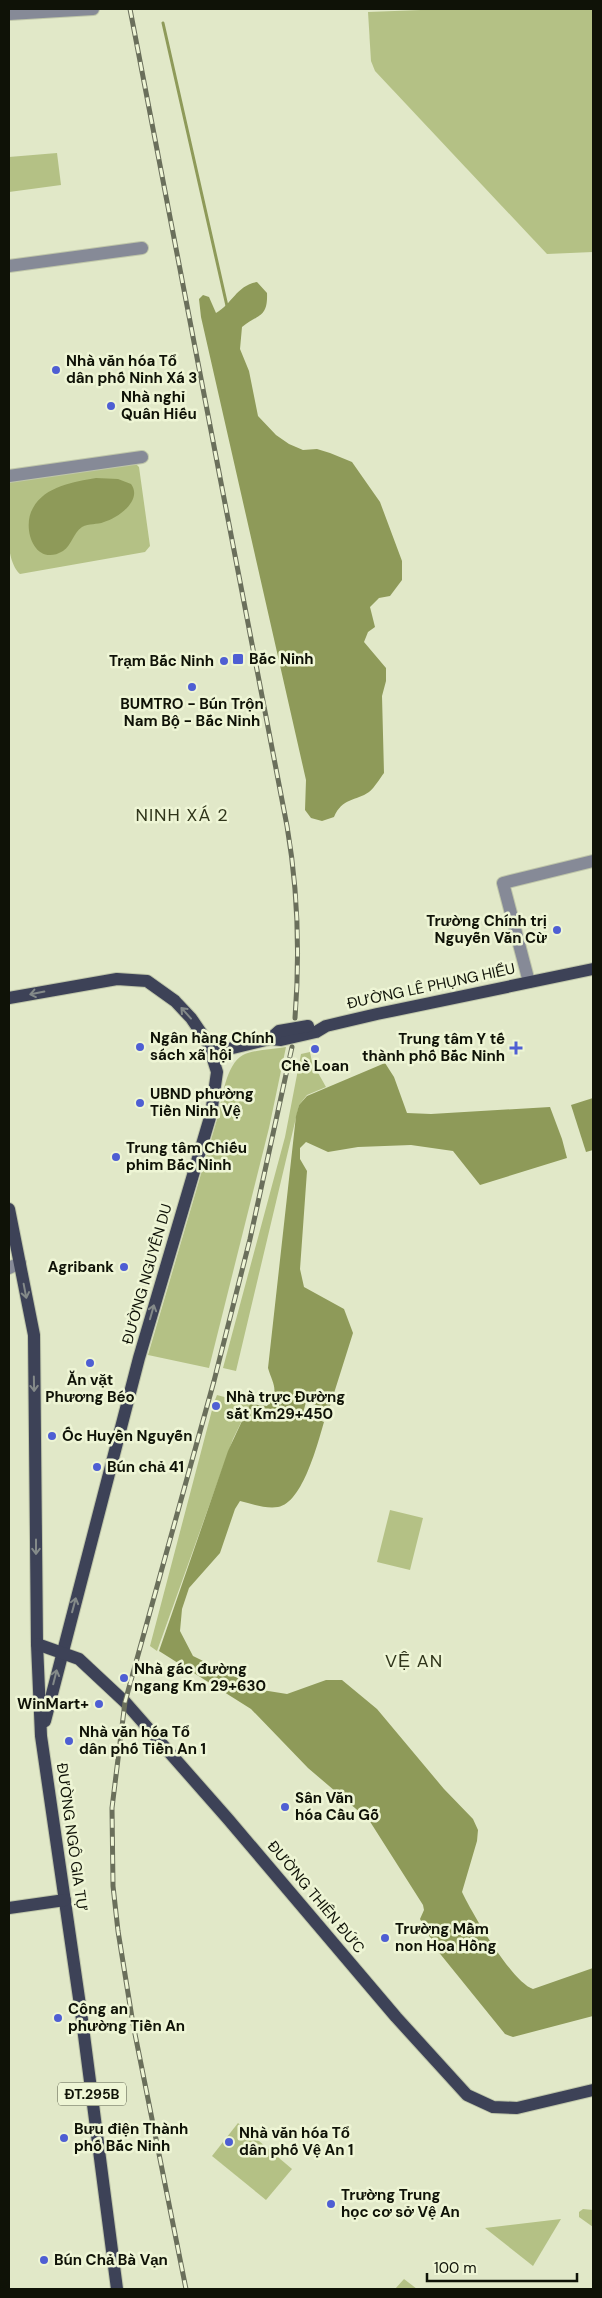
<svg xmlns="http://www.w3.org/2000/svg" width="602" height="2298" font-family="'DM Sans',sans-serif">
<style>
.green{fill:#b4c185}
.water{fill:#8e9a59}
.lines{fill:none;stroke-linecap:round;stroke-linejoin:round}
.stream{stroke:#8e9a59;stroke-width:3}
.minor-casing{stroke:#bfc6a9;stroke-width:14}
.major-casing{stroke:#bfc6a9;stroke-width:14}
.minor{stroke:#868a97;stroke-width:12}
.major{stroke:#3d4257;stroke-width:12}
.rail-casing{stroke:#6a6f5b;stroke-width:5}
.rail{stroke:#eef5d5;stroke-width:3;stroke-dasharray:9;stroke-linecap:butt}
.oneway{stroke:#848a89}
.poi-dot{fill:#4e5ed3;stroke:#eef5d5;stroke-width:2}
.labels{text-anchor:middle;stroke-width:5;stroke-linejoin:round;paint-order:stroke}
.shield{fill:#eef5d5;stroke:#525645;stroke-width:1}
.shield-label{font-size:14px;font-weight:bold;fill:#0f1207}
.poi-label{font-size:15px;font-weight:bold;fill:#0f1207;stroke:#eef5d5;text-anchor:start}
.street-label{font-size:15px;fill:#0f1207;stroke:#eef5d5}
.quarter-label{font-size:18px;letter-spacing:1px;fill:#30351b;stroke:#eef5d5}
</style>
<rect width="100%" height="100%" fill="#e1e8c8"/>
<g class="green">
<path d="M447,9H593V252L547,254L375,71L371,61L368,12Z"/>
<path d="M57,153L61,185L9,192V157Z"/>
<path d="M133,461L139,467L150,546L145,552L20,574C2,557 9,506 9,482Z"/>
<path d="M286,1047L269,1128L209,1368L148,1355L218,1116C222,1099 226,1064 243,1055C252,1050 275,1049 286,1047Z"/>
<path d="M310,1052L312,1062L326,1087L307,1095L299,1105L236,1371L223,1368L285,1137L301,1054Z"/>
<path d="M217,1395L250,1404L233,1439L157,1651L150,1646L212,1410L218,1412L221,1402L215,1400Z"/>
<path d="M390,1510L423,1518L410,1570L377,1562Z"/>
<path d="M238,2123L292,2169L266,2200L212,2156Z"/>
<path d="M583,2209L593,2210V2227L579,2217V2212Z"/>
<path d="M561,2219L533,2266L485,2228Z"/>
<path d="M404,2279L417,2289H395Z"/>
</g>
<g class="water">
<path d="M257,282L267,293C268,318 258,314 242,327L240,349L249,371L258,416L276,435L289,444L303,450L317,449L330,453L352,462L380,502L402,561V580L390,596L379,598L370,607L375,627L368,632L364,642L386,668V681L382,696L384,773C380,778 375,787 369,792C356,801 342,798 334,817L322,821L311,818L305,810L306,780L201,317L199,299L203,295L209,297L216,313C232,304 237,285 257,282Z"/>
<path d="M96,478L118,479L131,484C143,500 118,518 104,522C97,525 89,523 82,527C73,533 72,545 63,551C35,568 21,528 33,508C45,486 74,482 96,478Z"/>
<path d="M385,1063L394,1077L407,1113L431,1114L550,1107L562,1139L567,1158L480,1185L453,1151L411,1145L358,1147L328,1152L306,1142L300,1148V1159L307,1171L300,1269L304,1287L344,1309L353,1333L329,1409L306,1402L303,1413L324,1422C318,1442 303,1503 278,1507C266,1509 252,1504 240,1501L235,1509L220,1553L189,1588L182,1609L180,1631L193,1656L262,1690L287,1694L326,1680H342L377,1709L444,1789L473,1819L478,1830L477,1841L462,1892C473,1915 512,1982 533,1989L593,1968V2016L513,2037L505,2034L437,1950L420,1919L424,1910L423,1905L369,1820L308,1768L251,1709L159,1651L228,1451L250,1404L267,1406C280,1390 273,1385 268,1368L296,1116L299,1105L307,1096Z"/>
<path d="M593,1098V1150L586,1152L571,1105Z"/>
</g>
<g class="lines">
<path class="stream" d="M163,23L227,306"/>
<g class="minor-casing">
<g id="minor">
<path d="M9,14L93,9"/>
<path d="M9,266L142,248"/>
<path d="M9,476L142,457"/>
<path d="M529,982L503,883L593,861"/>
<path d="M9,1268L20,1263"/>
</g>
</g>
<g class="major-casing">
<g id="major">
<path d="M9,998L117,979L147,981L175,1001L191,1018L208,1043L217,1072L211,1114L139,1358L45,1721"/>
<path d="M270,1039L281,1040L316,1032L326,1026L377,1014L593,969"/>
<path d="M212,1053L270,1039L279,1031L308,1026"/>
<path d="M9,1209L34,1335L37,1644L41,1736L81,2012L117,2289"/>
<path d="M37,1644L79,1659L125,1702L228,1819L396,2017L467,2095L493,2107L517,2108L593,2090"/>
<path d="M9,1908L65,1900"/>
</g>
</g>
<use href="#minor" class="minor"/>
<use href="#major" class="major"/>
<g class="rail-casing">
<g id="rail">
<path d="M130,9L287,826C298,890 300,953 295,1018"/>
<path d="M186,2289L133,2024L118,1931L113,1886L112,1808L125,1702L214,1381L250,1239L292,1047"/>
</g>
</g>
<use href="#rail" class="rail"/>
</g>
<defs><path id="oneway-shaft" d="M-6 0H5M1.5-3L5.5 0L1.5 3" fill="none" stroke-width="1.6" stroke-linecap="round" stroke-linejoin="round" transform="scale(1.25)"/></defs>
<g class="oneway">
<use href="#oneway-shaft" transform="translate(37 993) rotate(169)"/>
<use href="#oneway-shaft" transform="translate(186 1013) rotate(-132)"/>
<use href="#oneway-shaft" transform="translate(25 1291) rotate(79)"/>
<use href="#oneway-shaft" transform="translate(152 1312) rotate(-74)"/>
<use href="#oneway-shaft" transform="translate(34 1384) rotate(89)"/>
<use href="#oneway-shaft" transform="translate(36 1547) rotate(90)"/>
<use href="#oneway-shaft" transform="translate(74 1605) rotate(-75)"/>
<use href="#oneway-shaft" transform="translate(55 1677) rotate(-76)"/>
</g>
<g class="poi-dot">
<circle cx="56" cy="370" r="5"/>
<circle cx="111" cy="406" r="5"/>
<rect x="232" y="653" width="12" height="12" rx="2.5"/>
<circle cx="224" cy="661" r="5"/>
<circle cx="192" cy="687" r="5"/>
<circle cx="557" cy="930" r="5"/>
<circle cx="140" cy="1047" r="5"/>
<path d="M513.5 1040.5h5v5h5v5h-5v5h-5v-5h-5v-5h5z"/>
<circle cx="315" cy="1049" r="5"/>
<circle cx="140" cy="1103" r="5"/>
<circle cx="116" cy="1157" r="5"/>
<circle cx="124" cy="1267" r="5"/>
<circle cx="90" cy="1363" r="5"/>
<circle cx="216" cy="1406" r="5"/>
<circle cx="52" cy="1436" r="5"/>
<circle cx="97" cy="1467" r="5"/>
<circle cx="124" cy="1678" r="5"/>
<circle cx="99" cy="1704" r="5"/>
<circle cx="69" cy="1741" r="5"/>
<circle cx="285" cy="1807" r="5"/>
<circle cx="385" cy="1938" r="5"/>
<circle cx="58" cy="2018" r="5"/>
<circle cx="64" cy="2138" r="5"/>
<circle cx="229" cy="2142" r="5"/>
<circle cx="331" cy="2204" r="5"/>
<circle cx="44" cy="2260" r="5"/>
</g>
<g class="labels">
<rect class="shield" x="58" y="2082.5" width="68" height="23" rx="4"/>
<g class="shield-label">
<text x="92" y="2099">ĐT.295B</text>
</g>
<g class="poi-label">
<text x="66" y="366">Nhà văn hóa Tổ<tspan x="66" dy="17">dân phố Ninh Xá 3</tspan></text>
<text x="121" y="402">Nhà nghỉ<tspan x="121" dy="17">Quân Hiếu</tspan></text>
<text x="249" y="664">Bắc Ninh</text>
<text x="214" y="666" text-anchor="end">Trạm Bắc Ninh</text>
<text x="192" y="709" text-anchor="middle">BUMTRO - Bún Trộn<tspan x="192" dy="17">Nam Bộ - Bắc Ninh</tspan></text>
<text x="547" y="926" text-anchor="end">Trường Chính trị<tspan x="547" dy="17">Nguyễn Văn Cừ</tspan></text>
<text x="150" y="1043">Ngân hàng Chính<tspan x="150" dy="17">sách xã hội</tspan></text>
<text x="505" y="1044" text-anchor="end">Trung tâm Y tế<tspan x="505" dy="17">thành phố Bắc Ninh</tspan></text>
<text x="315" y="1071" text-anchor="middle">Chè Loan</text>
<text x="150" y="1099">UBND phường<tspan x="150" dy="17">Tiền Ninh Vệ</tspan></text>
<text x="126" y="1153">Trung tâm Chiếu<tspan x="126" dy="17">phim Bắc Ninh</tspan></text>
<text x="114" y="1272" text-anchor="end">Agribank</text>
<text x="90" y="1385" text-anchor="middle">Ăn vặt<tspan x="90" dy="17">Phương Béo</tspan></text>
<text x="226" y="1402">Nhà trực Đường<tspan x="226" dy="17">sắt Km29+450</tspan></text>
<text x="62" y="1441">Ốc Huyền Nguyễn</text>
<text x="107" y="1472">Bún chả 41</text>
<text x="134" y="1674">Nhà gác đường<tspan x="134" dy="17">ngang Km 29+630</tspan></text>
<text x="89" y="1709" text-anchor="end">WinMart+</text>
<text x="79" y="1737">Nhà văn hóa Tổ<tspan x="79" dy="17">dân phố Tiền An 1</tspan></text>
<text x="295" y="1803">Sân Văn<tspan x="295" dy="17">hóa Cầu Gỗ</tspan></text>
<text x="395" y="1934">Trường Mầm<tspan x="395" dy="17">non Hoa Hồng</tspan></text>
<text x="68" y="2014">Công an<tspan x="68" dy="17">phường Tiền An</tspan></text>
<text x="74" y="2134">Bưu điện Thành<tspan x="74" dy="17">phố Bắc Ninh</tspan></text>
<text x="239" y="2138">Nhà văn hóa Tổ<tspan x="239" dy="17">dân phố Vệ An 1</tspan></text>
<text x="341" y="2200">Trường Trung<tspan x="341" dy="17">học cơ sở Vệ An</tspan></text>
<text x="54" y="2265">Bún Chả Bà Vạn</text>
</g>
<g class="street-label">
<text transform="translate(431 986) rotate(-12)" y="5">ĐƯỜNG LÊ PHỤNG HIỂU</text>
<text transform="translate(147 1274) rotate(-74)" y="5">ĐƯỜNG NGUYỄN DU</text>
<text transform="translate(72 1837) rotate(82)" y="5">ĐƯỜNG NGÔ GIA TỰ</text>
<text transform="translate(316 1897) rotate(50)" y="5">ĐƯỜNG THIÊN ĐỨC</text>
</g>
<g class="quarter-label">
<text x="182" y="821">NINH XÁ 2</text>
<text x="414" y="1667">VỆ AN</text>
</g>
</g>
<rect width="602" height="2298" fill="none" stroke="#0f1207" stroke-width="20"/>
<path d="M427 2273v8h150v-8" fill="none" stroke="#0f1207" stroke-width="2.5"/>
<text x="434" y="2273" font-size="15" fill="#0f1207" stroke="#eef5d5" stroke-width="4" paint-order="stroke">100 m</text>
</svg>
